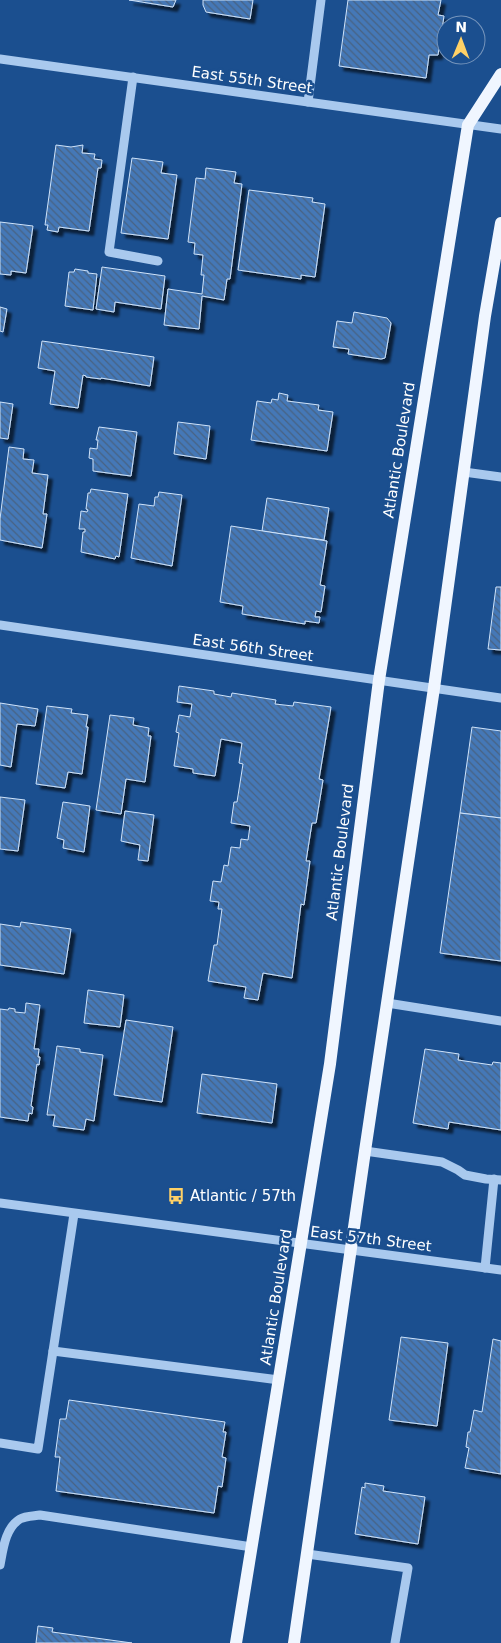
<svg xmlns="http://www.w3.org/2000/svg" width="501" height="1643" font-family="'DejaVu Sans',sans-serif">
<style>
.building{fill:url(#building-back-hatch);stroke:#cfe3fa;filter:url(#shadow)}
.lines{fill:none;stroke-linecap:round;stroke-linejoin:round}
.minor{stroke:#a9c9ee;stroke-width:9}
.major{stroke:#f0f6ff;stroke-width:12}
.labels{text-anchor:middle;stroke-width:5;stroke-linejoin:round;paint-order:stroke}
.street-label{font-size:15px;fill:#fff;stroke:#1b4f8f}
.poi-label{font-size:15px;fill:#fff;stroke:#1b4f8f;text-anchor:start}
</style>
<defs>
<pattern id="building-back-hatch" width="6" height="6" patternUnits="userSpaceOnUse" patternTransform="scale(1.25)"><rect width="6" height="6" fill="#4478b7"/><path d="M-1 5l2 2M0 0l6 6M5-1l2 2" fill="none" stroke="#486282"/></pattern>
<filter id="shadow"><feDropShadow dx="4.5" dy="4.5" stdDeviation="1" flood-color="#0009"/></filter>
</defs>
<rect width="100%" height="100%" fill="#1b4f8f"/>
<g class="building">
<path d="M129,0H176L173,7Z"/>
<path d="M203,0H253L250,19L206,12L203,5Z"/>
<path d="M348,0H441L438,15L444,16L438,55H429L426,78L339,66Z"/>
<path d="M56,145L71,147L83,145L82,153L95,154L94,159L102,160L101,168H98L89,231L59,227L58,232L47,230L48,225H45Z"/>
<path d="M132,158L163,162L161,173L177,175L168,239L121,233Z"/>
<path d="M206,168L236,172L234,183L242,184L230,279H227L224,300L202,296L199,329L164,325L168,289L202,294L204,275H201L203,255L194,254L195,243L188,242L196,178L205,179Z"/>
<path d="M249,190L313,198L312,202L325,204L315,277L301,275V279L238,270Z"/>
<path d="M0,222L33,226L26,273L11,271V275L0,274Z"/>
<path d="M102,267L165,276L161,309L115,302L114,312L96,309Z"/>
<path d="M75,269L88,271V273L97,274L93,310L65,306L69,272H74Z"/>
<path d="M0,307L7,309L3,332L0,331Z"/>
<path d="M354,312L387,318L391,323L385,358L381,359L348,354L349,349L333,347L337,321L352,323Z"/>
<path d="M42,341L154,357L150,386L101,378V379L86,377V376L83,375L78,408L50,404L55,371L38,368Z"/>
<path d="M279,393L288,395L287,401L319,405L318,410L333,412L327,451L251,440L257,401L271,403L272,399L278,400Z"/>
<path d="M0,402L13,404L8,439L0,438Z"/>
<path d="M178,422L210,426L206,459L174,454Z"/>
<path d="M99,427L137,432L131,476L93,471V459L89,458L90,448L97,449L98,440H96Z"/>
<path d="M9,447L24,449L23,459L34,460L32,473L48,475L43,514H47L42,548L0,540V519Z"/>
<path d="M91,489L128,494L119,557L116,556L115,559L81,552L83,532H85V529H79L81,511L87,512L88,510L86,509L88,493H90Z"/>
<path d="M159,492L182,495L172,566L131,558L139,504L154,506L155,497H158Z"/>
<path d="M267,498L329,508L324,540L262,531Z"/>
<path d="M231,526L327,541L320,585L325,586L321,612L316,611L315,617H320L319,623L305,621V624L242,614L243,606L220,602Z"/>
<path d="M496,587H501V650L488,649Z"/>
<path d="M179,686L214,691V694L231,697L232,693L276,700L275,704L293,706L294,702L331,707L319,779L323,780L316,823H312L306,861H310L304,905L301,904L292,978L263,973L258,1000L244,998L246,987L208,981L214,945H217L222,909H218L219,902L210,901L213,881L221,882L224,865L228,866L231,847L240,848L241,839L248,840L250,826L231,823L234,802H237L243,764L239,763L242,743L221,739L215,776L193,773V769L174,766L179,733L176,732L179,715L190,717L192,704L177,702Z"/>
<path d="M0,703L38,709L35,726L17,724L11,767L0,765Z"/>
<path d="M47,706L72,709L71,713L88,715L86,727H88L82,774L68,772L65,788L36,784Z"/>
<path d="M110,715L134,718L133,725L149,728L148,736H151L145,782L126,779L121,814L96,810Z"/>
<path d="M472,727L501,731V818L460,813Z"/>
<path d="M0,797L25,800L18,851L0,849Z"/>
<path d="M63,802L90,806L84,852L63,848L64,840L57,838Z"/>
<path d="M125,811L154,815L148,861L138,860L140,845L121,841Z"/>
<path d="M460,813L501,818V961L440,953Z"/>
<path d="M21,922L71,929L64,974L0,965V924L20,927Z"/>
<path d="M88,990L124,995L120,1027L84,1023Z"/>
<path d="M26,1003L40,1005L34,1049H39L38,1057H40L39,1065L37,1064L31,1106L33,1107L32,1114L29,1113L28,1121L0,1117V1009L8,1010L9,1008L15,1009V1012L25,1013Z"/>
<path d="M126,1020L173,1027L162,1102L114,1095Z"/>
<path d="M57,1046L80,1049V1052L103,1055L94,1121L86,1119L84,1130L53,1126L55,1115H47Z"/>
<path d="M425,1049L459,1054L458,1060L492,1065L493,1062L501,1063V1130L449,1122L448,1129L413,1123Z"/>
<path d="M202,1074L277,1084L272,1123L197,1113Z"/>
<path d="M401,1337L448,1343L437,1426L389,1420Z"/>
<path d="M493,1339L501,1341V1474L465,1468L469,1448L466,1447L468,1432H470L474,1410L482,1412Z"/>
<path d="M69,1400L225,1422L223,1432H226L222,1457L226,1458L222,1487L218,1486L214,1513L56,1491L60,1457H55L60,1419H66Z"/>
<path d="M365,1483L384,1486L383,1491L425,1497L418,1544L355,1534L362,1487L365,1488Z"/>
<path d="M38,1626L53,1628L52,1632L132,1643H36Z"/>
</g>
<g class="lines">
<g class="minor">
<path d="M0,59L501,129"/>
<path d="M133,77L109,252L158,261"/>
<path d="M308,102L321,0"/>
<path d="M464,472L501,477"/>
<path d="M0,625L501,698"/>
<path d="M387,1003L501,1021"/>
<path d="M365,1151L442,1162L458,1170L465,1175L486,1179L501,1180"/>
<path d="M0,1203L501,1270"/>
<path d="M485,1268L494,1179"/>
<path d="M53,1351L279,1380"/>
<path d="M0,1443L38,1449L74,1214"/>
<path d="M307,1554L408,1568L395,1643"/>
<path d="M0,1565C3,1550 5,1528 20,1519C25,1516 34,1516 40,1515L252,1547"/>
</g>
<g class="major">
<path d="M236,1643L330,1064L379,680L468,125L501,74"/>
<path d="M294,1643L365,1151L434,688L485,316L501,223"/>
</g>
</g>
<defs>
<g id="bus-bare" transform="scale(1.35)"><path d="M-5-6H5V4H4V6H2V4H-2V6H-4V4H-5ZM-3.5-4V0h7V-4ZM-3.5 1.2v1.5H-2V1.2ZM2 1.2v1.5H3.5V1.2Z" fill="#ffd166" stroke="#1b4f8f" stroke-width="2.5" paint-order="stroke"/></g>
</defs>
<g fill-rule="evenodd">
<use href="#bus-bare" x="176" y="1196"/>
</g>
<g class="labels">
<g class="street-label">
<text transform="translate(252 80) rotate(8)" y="5">East 55th Street</text>
<text transform="translate(399 450) rotate(-81)" y="5">Atlantic Boulevard</text>
<text transform="translate(253 648) rotate(8)" y="5">East 56th Street</text>
<text transform="translate(340 852) rotate(-83)" y="5">Atlantic Boulevard</text>
<text transform="translate(371 1239) rotate(7)" y="5">East 57th Street</text>
<text transform="translate(276 1297) rotate(-81)" y="5">Atlantic Boulevard</text>
</g>
<g class="poi-label">
<text x="190" y="1201">Atlantic / 57th</text>
</g>
</g>
<g transform="translate(461 40) rotate(1)"><circle r="24" fill="#1b4f8f" stroke="#7695bc"/>
<path d="M0-4L9 19L0 12L-9 19Z" fill="#ffd166"/>
<text y="-8" font-size="14" font-weight="bold" text-anchor="middle" fill="#ffffff">N</text>
</g>
</svg>
